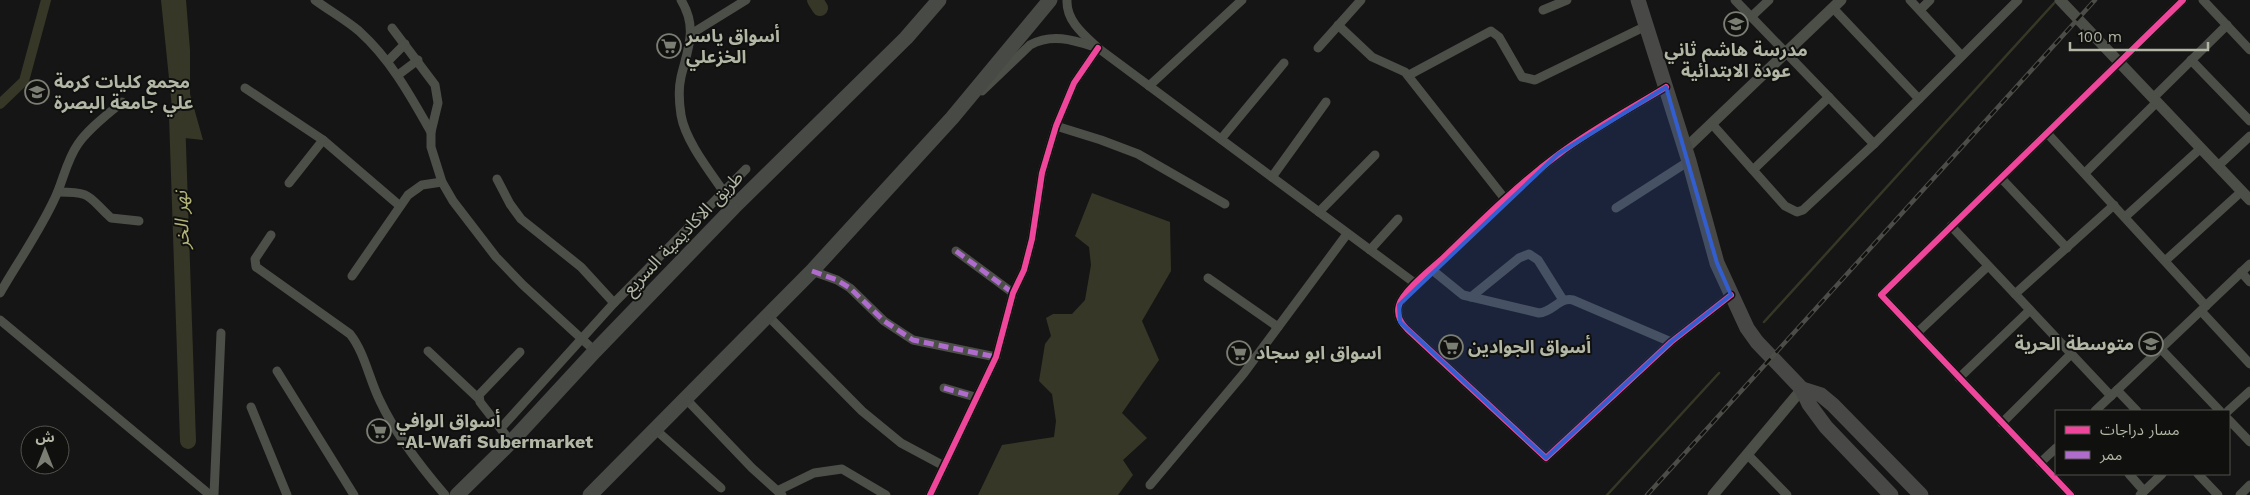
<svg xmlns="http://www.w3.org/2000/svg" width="2250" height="495" font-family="'Work Sans','Noto Sans Arabic',sans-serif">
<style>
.water{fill:#373727}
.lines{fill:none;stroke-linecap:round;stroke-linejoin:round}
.stream{stroke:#373727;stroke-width:2.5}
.canal{stroke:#373727;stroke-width:10}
.river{stroke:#373727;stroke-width:16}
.minor{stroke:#4c4e48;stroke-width:9}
.tertiary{stroke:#4c4e48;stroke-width:11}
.primary{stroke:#484946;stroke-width:15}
.trunk{stroke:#484a46;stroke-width:15}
.rail-casing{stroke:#4c4d48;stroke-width:4.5}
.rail{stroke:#10110f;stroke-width:2.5;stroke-dasharray:8;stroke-linecap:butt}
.quiet{stroke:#b06ccc;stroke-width:5;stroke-dasharray:10 5;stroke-linecap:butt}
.cycleway-casing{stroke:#10110f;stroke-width:9}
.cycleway{stroke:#ed469a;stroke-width:6}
.marked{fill:#335ed0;fill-opacity:0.2;stroke:#335ed0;stroke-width:4;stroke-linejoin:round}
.labels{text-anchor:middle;stroke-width:4;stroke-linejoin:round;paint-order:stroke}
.poi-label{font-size:18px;font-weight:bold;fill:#b2b7a5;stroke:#10110f;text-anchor:start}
.street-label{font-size:18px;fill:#b2b7a5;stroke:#10110f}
.water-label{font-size:19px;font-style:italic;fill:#b4b479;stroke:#10110f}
</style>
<rect width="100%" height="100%" fill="#151515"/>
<g class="water">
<path d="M161,0H186L190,50V94L203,140L175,137Z"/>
<path d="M1092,193L1170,222L1171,271L1142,321L1159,360L1122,413L1147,438L1123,460L1133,475L1118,495H978L1002,445L1054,437L1056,421L1052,394L1039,381L1045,344L1051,336L1046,318L1053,314H1072L1085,300L1091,265L1089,247L1075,236Z"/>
</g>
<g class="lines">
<g class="stream">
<path d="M1764,322L2056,1"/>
<path d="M1607,495L1719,373"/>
</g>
<path class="canal" d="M0,104L24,81L46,0"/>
<g class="river">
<path d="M815,0L820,8"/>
<path d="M177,116L188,441"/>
</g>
<g class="minor">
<path d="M315,0C330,11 346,20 359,31C391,60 410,95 431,132"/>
<path d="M681,0C698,28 688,48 681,77C678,90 679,102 681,115C686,145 718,181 734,207"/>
<path d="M1067,0C1066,21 1084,35 1098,48L1416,284"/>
<path d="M1735,0L1874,144"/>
<path d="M1910,0L1961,55"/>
<path d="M2203,0L2250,50"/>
<path d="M1833,8L1919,99"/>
<path d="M1543,10L1567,0"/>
<path d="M1920,10L1930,0"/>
<path d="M1751,17L1769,0"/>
<path d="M1338,25L1372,57L1405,72L1505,199"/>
<path d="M392,28L435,85L438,103L431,132V147L442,182L453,201L496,257L523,285L595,351"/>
<path d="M691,34L746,0"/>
<path d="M1318,48L1361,0"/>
<path d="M2191,60L2250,121"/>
<path d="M388,61L405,44"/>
<path d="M398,75L418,60"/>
<path d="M1409,75L1491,31L1499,37L1522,77L1535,80L1646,26"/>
<path d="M1149,86L1242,0"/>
<path d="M1666,87C1630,109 1592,129 1559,154C1517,185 1480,222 1443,258C1431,269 1403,291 1399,305C1396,315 1400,322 1407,329L1546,458L1671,342L1731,295"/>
<path d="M245,88L323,140L400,206"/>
<path d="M982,91L1030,45C1052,33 1073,40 1095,47"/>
<path d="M2153,98L2227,25"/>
<path d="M1712,124L1785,206L1797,212L1803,210L1874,144L2018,0"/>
<path d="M1056,126L1101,140L1138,154L1225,204"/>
<path d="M2047,133L2206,306"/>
<path d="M1221,139L1284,63"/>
<path d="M2218,166L2250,136"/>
<path d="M1753,170L1829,97"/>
<path d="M2085,173L2157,102"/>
<path d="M1272,177L1326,102"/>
<path d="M2001,178L2067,248"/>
<path d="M497,179L510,204L521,219L581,267L614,303"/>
<path d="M289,183L323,140"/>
<path d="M58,192C93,192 87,196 111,218L139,221"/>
<path d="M1616,208L1689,161"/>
<path d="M1319,212L1375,155"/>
<path d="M2125,217L2201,148"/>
<path d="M1951,226L2111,396"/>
<path d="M271,235L255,259L256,267L350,334C365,353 369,379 380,401C396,435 420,466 445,495"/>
<path d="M1370,250L1398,219"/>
<path d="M956,251L1013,293"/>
<path d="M2165,261L2242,191"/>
<path d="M1431,269L1463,295L1539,313C1553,312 1559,297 1573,300L1671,342"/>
<path d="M812,271L837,280L850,288L884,321L913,340L996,357"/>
<path d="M2241,272L2250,282"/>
<path d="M352,276L408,195L422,185L442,182"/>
<path d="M1208,278L1278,327"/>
<path d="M0,293C18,262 39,232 54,200C63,182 66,161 78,144C89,128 107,115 122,102"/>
<path d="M2015,294L2114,205"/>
<path d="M1471,297L1519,258L1529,254L1538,260L1563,300"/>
<path d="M2201,311L2250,364"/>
<path d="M768,316L862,411L901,443L944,466"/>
<path d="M0,320L210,495"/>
<path d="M1917,333L1988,266"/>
<path d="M2161,349L2220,411"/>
<path d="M428,351L479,399"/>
<path d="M277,371L354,495"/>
<path d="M1959,378L2030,310"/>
<path d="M944,388L975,397"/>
<path d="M2117,390L2137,411"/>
<path d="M686,399L752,468L782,495"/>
<path d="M251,407L287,495"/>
<path d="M2095,411L2250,264"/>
<path d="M2228,411L2250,391"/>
<path d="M2229,420L2250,442"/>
<path d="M2002,423L2071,354"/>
<path d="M501,428L614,303L746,169"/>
<path d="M656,430L721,488"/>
<path d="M511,442L480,402L479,395L520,352"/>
<path d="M1748,455L1787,495"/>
<path d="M2040,463L2056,448"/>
<path d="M2129,474L2144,491"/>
<path d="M2198,474L2218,495"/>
<path d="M1150,485L1244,373L1347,234"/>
<path d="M779,490L814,473L842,469L886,495"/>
<path d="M214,495L221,333"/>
<path d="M930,495L996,357L1013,293L1024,270L1032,239L1042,173L1056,126L1074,83L1098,48"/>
<path d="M2071,495L1881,295L2183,0"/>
<path d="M2140,495L2162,474"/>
<path d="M2240,495L2250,485"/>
</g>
<g class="tertiary">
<path d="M2060,0L2250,200"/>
<path d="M1685,149L1841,0"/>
<path d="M1713,495L1802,389"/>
</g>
<g class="primary">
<path d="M1638,0L1689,161L1717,263L1747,328L1757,342L1802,389L1809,404L1826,427L1891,495"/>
<path d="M1802,389L1821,395L1833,405L1921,495"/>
</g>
<g class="trunk">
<path d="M457,495L511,442L595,351L734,207L906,38L939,0"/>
<path d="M590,495L812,271L952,118L1050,0"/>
</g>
<g class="rail-casing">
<path id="rail" d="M1647,495L2095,0"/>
</g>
<use href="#rail" class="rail"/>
<g class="quiet">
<path d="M956,251L1013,293"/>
<path d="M812,271L837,280L850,288L884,321L913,340L996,357"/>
<path d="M944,388L975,397"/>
</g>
<g class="cycleway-casing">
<g id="cycleway">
<path d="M1666,87C1630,109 1592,129 1559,154C1517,185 1480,222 1443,258C1431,269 1403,291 1399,305C1396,315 1400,322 1407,329L1546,458L1671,342L1731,295"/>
<path d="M930,495L996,357L1013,293L1024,270L1032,239L1042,173L1056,126L1074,83L1098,48"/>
<path d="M2071,495L1881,295L2183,0"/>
</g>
</g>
<use href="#cycleway" class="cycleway"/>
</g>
<path class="marked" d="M1666,87L1717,263L1731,295L1671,342L1546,458L1400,322L1399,305L1558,154Z"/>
<defs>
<g id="school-ring" transform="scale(1.25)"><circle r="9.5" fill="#10110f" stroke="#7b7e73" stroke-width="1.5"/><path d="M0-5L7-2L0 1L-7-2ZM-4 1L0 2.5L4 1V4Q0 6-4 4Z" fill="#7b7e73"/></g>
<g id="supermarket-ring" transform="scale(1.25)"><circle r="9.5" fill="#10110f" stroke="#7b7e73" stroke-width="1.5"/><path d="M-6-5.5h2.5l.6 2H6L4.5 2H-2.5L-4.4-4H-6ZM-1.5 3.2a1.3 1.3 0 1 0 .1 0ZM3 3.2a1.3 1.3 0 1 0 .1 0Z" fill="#7b7e73"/></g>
<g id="university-ring" transform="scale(1.25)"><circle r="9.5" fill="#10110f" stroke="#7b7e73" stroke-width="1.5"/><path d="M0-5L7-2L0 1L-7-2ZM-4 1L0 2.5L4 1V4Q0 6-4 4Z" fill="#7b7e73"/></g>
</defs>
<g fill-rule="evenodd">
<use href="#school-ring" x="1736" y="24"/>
<use href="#supermarket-ring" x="669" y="46"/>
<use href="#university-ring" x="37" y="92"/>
<use href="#school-ring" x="2151" y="344"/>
<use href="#supermarket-ring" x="1451" y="347"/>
<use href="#supermarket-ring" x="1239" y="353"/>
<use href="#supermarket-ring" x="379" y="431"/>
</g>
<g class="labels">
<g class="poi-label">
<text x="686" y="42">أسواق ياسر<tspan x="686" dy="21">الخزعلي</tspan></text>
<text x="1736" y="56" text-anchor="middle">مدرسة هاشم ثاني<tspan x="1736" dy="21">عودة الابتدائية</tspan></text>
<text x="54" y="88">مجمع كليات كرمة<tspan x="54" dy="21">علي جامعة البصرة</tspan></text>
<text x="2134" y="350" text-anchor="end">متوسطة الحرية</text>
<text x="1468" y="353">أسواق الجوادين</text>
<text x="1256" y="359">اسواق ابو سجاد</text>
<text x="396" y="427">أسواق الوافي<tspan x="396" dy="21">-Al-Wafi Subermarket</tspan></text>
</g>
<g class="street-label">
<text transform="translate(683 233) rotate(-46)" y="6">طريق الاكاديمية السريع</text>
</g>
<g class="water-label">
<text transform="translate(181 220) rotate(-92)" y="7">نهر الخر</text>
</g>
</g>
<rect x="2055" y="410" width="175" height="65" fill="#10110f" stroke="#51534b"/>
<rect x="2065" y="426" width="25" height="8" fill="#ed469a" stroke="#51534b"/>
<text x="2100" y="435" font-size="15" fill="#b2b7a5">مسار دراجات</text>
<rect x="2065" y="451" width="25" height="8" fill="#b06ccc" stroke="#51534b"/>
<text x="2100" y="460" font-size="15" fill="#b2b7a5">ممر</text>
<g transform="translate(45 450)"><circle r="24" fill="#10110f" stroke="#51534b"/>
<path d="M0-4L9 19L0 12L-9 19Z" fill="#7b7e73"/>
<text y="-8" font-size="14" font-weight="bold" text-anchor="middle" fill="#b2b7a5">ش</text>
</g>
<path d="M2070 42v8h138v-8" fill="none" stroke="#b2b7a5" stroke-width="2.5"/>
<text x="2078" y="42" font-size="15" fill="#b2b7a5" stroke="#10110f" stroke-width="4" paint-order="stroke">100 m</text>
</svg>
